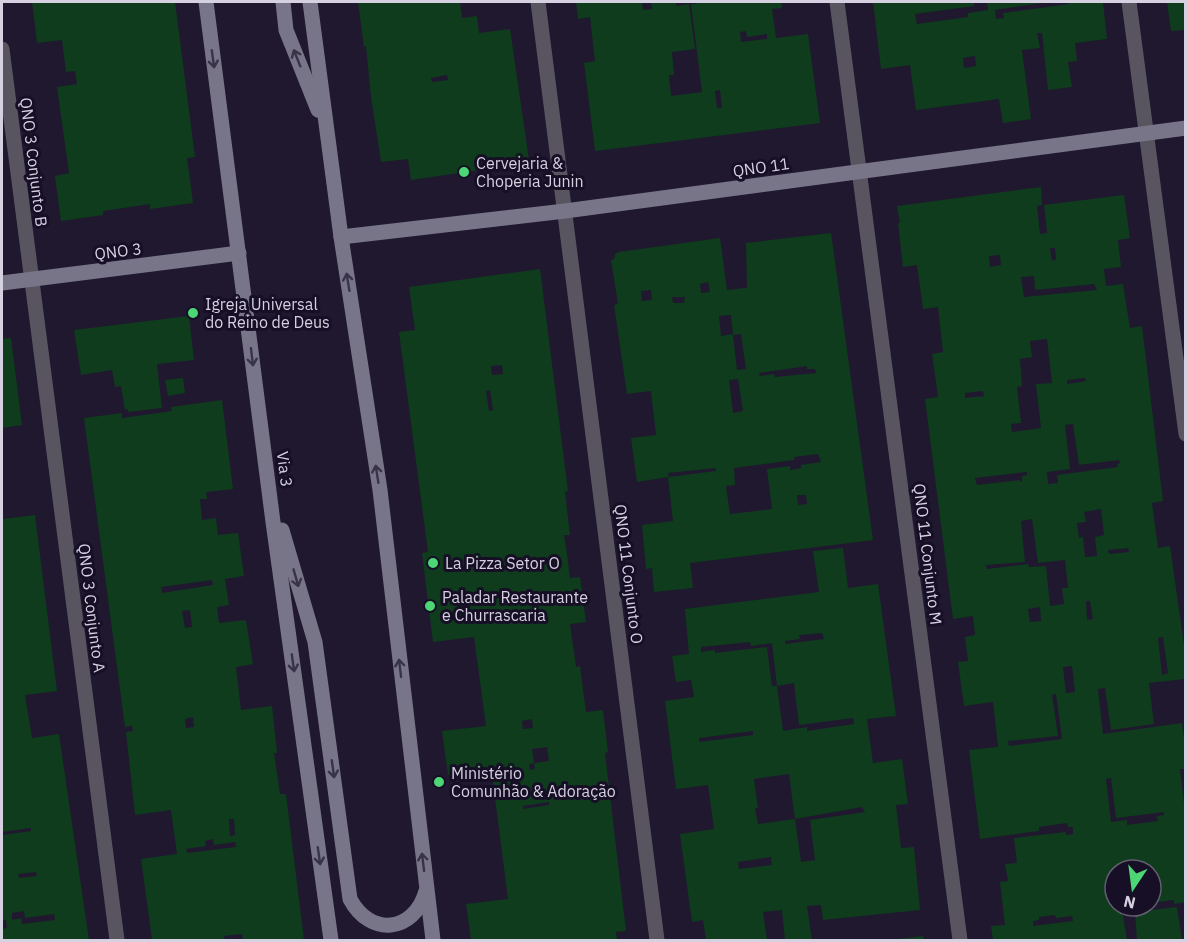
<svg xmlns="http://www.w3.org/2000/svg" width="1187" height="942" font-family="'IBM Plex Sans',sans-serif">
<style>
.building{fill:#0f3c1d;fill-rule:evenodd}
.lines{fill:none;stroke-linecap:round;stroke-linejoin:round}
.street{stroke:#585561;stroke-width:15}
.secondary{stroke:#797588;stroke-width:15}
.oneway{stroke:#393348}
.poi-dot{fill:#4dd676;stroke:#160f25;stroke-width:2}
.labels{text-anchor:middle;stroke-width:6;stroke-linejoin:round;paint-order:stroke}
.street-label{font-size:16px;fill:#d5d1e1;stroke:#160f25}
.poi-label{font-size:16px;fill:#d5d1e1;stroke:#160f25;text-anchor:start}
</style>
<rect width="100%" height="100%" fill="#1f182f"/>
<g class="building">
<path d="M32,2H175L195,157L187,158L193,203L150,209V204L103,211V215L61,221L55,176L69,173L57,87L77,84L75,71L66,72L62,40L37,43Z"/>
<path d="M358,2H460L462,18L477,16L479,33L510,29L529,160L514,163V165L411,180L408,159L381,162L371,97L366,46L364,47ZM447,75L448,80L432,82L431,78Z"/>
<path d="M576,2H642L643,10L652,9L651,2H676V6L689,4L695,49L672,52L674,75H669L671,96L702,92L691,4H696V2H781L782,8L772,9L776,38L808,34L820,123L595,151L584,63L595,61L590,17L578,19ZM746,31L747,37L767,34V39L741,42L740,32ZM720,90L722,108H717L715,91Z"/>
<path d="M873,2H974V6L915,14L917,24L968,17V13L988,10L987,2H1048L995,10L996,19L1004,18L1003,13L1069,4L1068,2H1103L1107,39L1075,43L1077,61L1068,62L1072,87L1048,90L1042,33H1037L1040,48L1022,50L1031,119L1003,123L999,99L916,110L910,65L881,69ZM975,56L976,66L964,68L963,58Z"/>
<path d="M1167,2H1185V30L1171,31Z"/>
<path d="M1041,187L1042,205L1037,206L1040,234L1047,233L1044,205L1124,195L1130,238L1118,240L1121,267L1104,269L1106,286L1123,284L1130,328L1142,326L1163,501L1152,503L1158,548L1170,546L1185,652V679L1149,683L1154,724L1111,730L1105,688L1098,689L1103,734L1182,723L1185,746V769H1180L1185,812V902L1174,904V900L1151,903V870H1128L1127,866H1125L1126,870H1115V906H1141L1122,910L1127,940H993L991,926L1005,925L1000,882L1008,881L1005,864L1017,863L1014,838L1066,832V835L1073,834V827H1068L1067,823L1039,827V831L980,839L969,750L998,747L993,702L964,706L958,662L968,661L965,637L975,635L973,616L953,619L925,399L938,397L932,354L943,352L938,307L923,309L917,265L903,267L898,223H900L897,206ZM1050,248H1055L1056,259L1052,261ZM1000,255L1001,265L990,267L989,256ZM1034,276L1035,290L1094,284L1097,290L1024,297L1021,277ZM1047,339L1052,383L1036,384L1041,428L1012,432L1011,424L1021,423L1017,387L1022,386L1020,359L1032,357L1030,341ZM1085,378L1086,381L1067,384V380ZM983,391L984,396L965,398V393ZM1073,424L1079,465L1119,460L1120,463L1117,464L1118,467L1057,475L1058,483L1048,484L1047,472L1070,469L1065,425ZM1027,472V475L1022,476V482H1020V480L977,485L975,478ZM1101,509L1104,535L1095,537L1097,556L1085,557L1083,537L1079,538L1077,523L1086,522L1084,512ZM1032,519L1038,563L1065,560L1068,588H1062L1064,604L1050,606L1046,566L1029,567L1028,564L987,569L986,565L1025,562L1021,521ZM1128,548L1129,552L1109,554L1108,550ZM1086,601H1090L1093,619L1087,620ZM1040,607L1041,621L1030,622L1028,609ZM1163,637L1168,673L1162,675L1158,638ZM1072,666L1075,692L1066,693L1063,667ZM1056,694L1062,739L1009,746L1008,741L1058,736L1052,695ZM1111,778L1116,818L1164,812V815L1157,816L1158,821L1127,825V820L1111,822L1106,779ZM1055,915L1056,918L1072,916L1073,921L1033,926V921L1039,920V917Z"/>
<path d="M831,233L873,540L690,563L693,588L654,592L652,568L646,569L642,525L673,521L668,477L637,482L631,438L656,435L651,391L627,394L614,305L618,304L611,260L614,259L615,254L619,252L720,238L727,290L744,288H747L746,243ZM708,282L710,292L701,293L700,284ZM651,290L652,300L642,301L641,291ZM672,297H685L684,303H673ZM731,315L733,334L721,336L719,316ZM741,334L746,369L737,370L733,335ZM807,366V369H815L816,373L775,377L774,374L760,376L759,373ZM738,379L743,411L733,413L729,380ZM818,454L821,462L801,465V468L790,470V466L767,469L772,509L730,514L726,486L735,485L734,468L794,460V457ZM716,468V471L669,477L668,473ZM797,495H806L807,504L798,505Z"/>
<path d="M540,269L568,491L565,492L570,535H564L567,554L570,578L580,577L586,622L570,624L576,667L580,666L586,712L603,710L608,752L605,753L626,931L616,932L617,940H471L466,904L508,899L497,813L491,769L448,775L442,731L486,726L474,637L433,642L422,553L428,552L399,332L415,330L409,287ZM502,365L503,374L492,375L491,366ZM490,390L493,410L489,411L486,391ZM532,719L533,728L523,729L522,721ZM547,747L549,761L534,763L535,769L530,770L529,764L534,763L532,749ZM549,802V805L523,809V806Z"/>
<path d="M189,316L194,360L157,364L162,408L128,412V409L125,410L121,386L115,387L112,370L81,375L74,330Z"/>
<path d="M11,338L22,425L2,428V339Z"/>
<path d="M183,378L185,393L168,396L165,380Z"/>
<path d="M222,400L233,489L206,492L207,499H200L202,520L216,518L218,535L238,533L244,576L225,579L229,605L217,607L219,623L246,620L253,664L236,667L241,710L272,706L277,753H274L280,794H286L304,940H243L242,934L224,936L225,940H152L141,859L177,854L171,810L135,815L126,732L133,731L132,726L125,727L84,418L122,413V418L172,411L171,407ZM212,580L213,585L162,593L161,587ZM190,610L192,627L185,628L182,611ZM193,717L194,727L186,728L185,719ZM229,819H234L235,835L230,836ZM213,839L214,845L235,842L236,847L187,853L186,849L206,846L205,841Z"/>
<path d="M35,515L57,691L25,695L32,738L59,734L89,940H2V929L7,928L6,920L2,921V835L31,831V828L2,832V519ZM36,872L37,876L19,878L18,874ZM24,911L25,918L54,914L55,920L22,924L21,918L12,920V913Z"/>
<path d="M843,548L848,588L878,584L896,716L867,719L873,763L902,759L908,804L896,805L901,848L914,847L920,910L823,920L821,905L807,906L812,940H785L782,910L763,912L767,940H706L703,920L692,922L680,834L714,829L708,785L676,789L665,701L694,697L691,680L676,682L672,656L689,654L685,609L819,592L813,551ZM822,633L824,639L785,644V641L800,639L799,635ZM750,642L751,646L772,643L777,686L794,683L799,725L853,718L854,724L807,731V727L783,731L777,686H772L767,647L715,653V650L701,652V647ZM753,731V735L699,742V738ZM789,774L795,819L758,824L755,808H758L754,779ZM862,807L865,812L810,820L815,860L801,862L795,819ZM771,857L772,865L739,869L738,862Z"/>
<path d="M1177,907L1182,940H1137L1135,912Z"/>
<path d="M923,936L924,940H898V939Z"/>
</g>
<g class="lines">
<g class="street">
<path d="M538,2L657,940"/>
<path d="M837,2L960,940"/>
<path d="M1129,2L1186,434"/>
<path d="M2,49L117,940"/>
</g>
<g class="secondary">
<path d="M206,2L273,522L331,940"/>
<path d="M283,2L286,30L318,110"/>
<path d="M310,2L341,237L380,490L433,940"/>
<path d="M341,237L565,211L1186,128"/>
<path d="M2,283L239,253"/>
<path d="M282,530L315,642L350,899C370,937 414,933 426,891"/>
</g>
</g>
<defs><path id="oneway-shaft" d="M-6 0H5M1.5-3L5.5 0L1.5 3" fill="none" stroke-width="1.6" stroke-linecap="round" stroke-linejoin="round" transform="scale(1.5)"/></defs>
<g class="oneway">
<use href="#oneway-shaft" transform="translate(297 58) rotate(-112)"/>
<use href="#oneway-shaft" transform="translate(213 59) rotate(82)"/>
<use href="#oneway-shaft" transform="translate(348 282) rotate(-99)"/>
<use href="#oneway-shaft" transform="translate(252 357) rotate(83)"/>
<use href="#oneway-shaft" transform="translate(377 474) rotate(-99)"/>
<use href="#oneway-shaft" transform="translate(296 578) rotate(74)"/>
<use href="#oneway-shaft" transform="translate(293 663) rotate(82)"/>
<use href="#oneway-shaft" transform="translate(400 668) rotate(-97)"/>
<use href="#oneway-shaft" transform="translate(333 769) rotate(82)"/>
<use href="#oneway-shaft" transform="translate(319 856) rotate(82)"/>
<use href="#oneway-shaft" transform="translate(423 862) rotate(-97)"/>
</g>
<g class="poi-dot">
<circle cx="464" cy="172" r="6"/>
<circle cx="193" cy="313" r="6"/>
<circle cx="433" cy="563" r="6"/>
<circle cx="430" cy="606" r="6"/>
<circle cx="439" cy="782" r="6"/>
</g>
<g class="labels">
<g class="street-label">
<text transform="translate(34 162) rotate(83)" y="6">QNO 3 Conjunto B</text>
<text transform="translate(761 167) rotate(-8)" y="6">QNO 11</text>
<text transform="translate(118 251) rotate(-7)" y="6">QNO 3</text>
<text transform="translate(285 469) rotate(83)" y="6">Via 3</text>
<text transform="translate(928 554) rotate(83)" y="6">QNO 11 Conjunto M</text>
<text transform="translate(629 574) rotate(83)" y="6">QNO 11 Conjunto O</text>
<text transform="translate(92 608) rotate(83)" y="6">QNO 3 Conjunto A</text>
</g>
<g class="poi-label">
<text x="476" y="169">Cervejaria &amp;<tspan x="476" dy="18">Choperia Junin</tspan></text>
<text x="205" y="310">Igreja Universal<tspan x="205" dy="18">do Reino de Deus</tspan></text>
<text x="445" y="569">La Pizza Setor O</text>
<text x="442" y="603">Paladar Restaurante<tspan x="442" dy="18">e Churrascaria</tspan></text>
<text x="451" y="779">Ministério<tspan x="451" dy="18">Comunhão &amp; Adoração</tspan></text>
</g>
</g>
<rect width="1187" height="942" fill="none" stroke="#d5d1e1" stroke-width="6"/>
<g transform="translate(1133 888) rotate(193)"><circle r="28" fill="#160f25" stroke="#625d70" stroke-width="1.5"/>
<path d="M0-4.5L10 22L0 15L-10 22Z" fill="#4dd676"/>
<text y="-9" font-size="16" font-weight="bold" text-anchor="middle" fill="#d5d1e1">N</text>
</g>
</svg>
